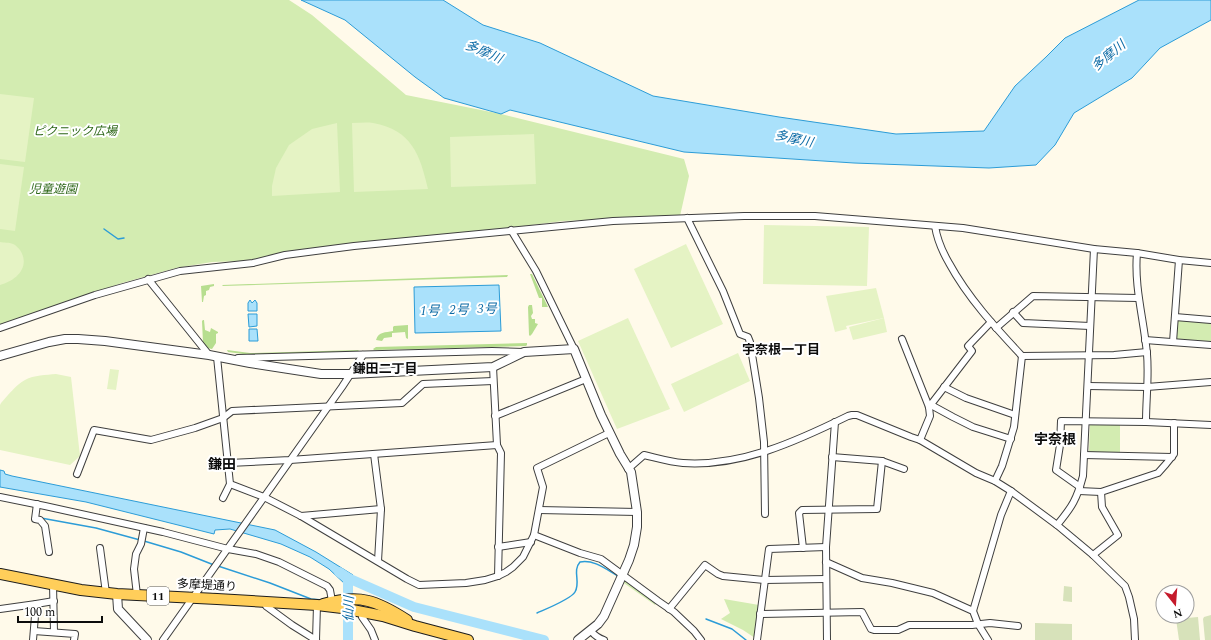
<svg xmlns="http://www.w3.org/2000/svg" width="1211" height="640" font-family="Spectral,'Noto Sans JP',serif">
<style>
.green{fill:#d3ecb1}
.forest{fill:#b7de8f}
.cemetery{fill:#d7e2ba}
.pitch{fill:#e5f3c4}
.water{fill:#aae1fb;stroke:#2c9cd7}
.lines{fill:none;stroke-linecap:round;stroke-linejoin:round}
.stream{stroke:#2c9cd7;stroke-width:1.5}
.river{stroke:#aae1fb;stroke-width:10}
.minor-casing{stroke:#3f3f3f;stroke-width:8}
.tertiary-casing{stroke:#3f3f3f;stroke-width:10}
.primary-casing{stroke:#1d1d1d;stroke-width:12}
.minor{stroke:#fff;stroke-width:6}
.tertiary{stroke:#fff;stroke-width:8}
.primary{stroke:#ffce5a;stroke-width:10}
.labels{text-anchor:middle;stroke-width:4;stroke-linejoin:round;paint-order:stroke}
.shield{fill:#fff;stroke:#555;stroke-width:1}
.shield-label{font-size:11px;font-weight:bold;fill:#0c0c0c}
.park-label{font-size:12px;font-style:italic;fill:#2d6718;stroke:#fff}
.street-label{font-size:12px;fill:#0c0c0c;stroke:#fff}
.water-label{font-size:13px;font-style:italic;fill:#0c6ba6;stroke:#fff}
.neighbourhood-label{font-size:13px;font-weight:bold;fill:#0c0c0c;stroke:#fff}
.quarter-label{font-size:14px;font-weight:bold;fill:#0c0c0c;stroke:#fff}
</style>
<rect width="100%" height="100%" fill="#fffaea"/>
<g class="green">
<path d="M0,0H289L312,15L406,95L501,114L684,159L689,176L680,216L563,221L524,226L347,244L293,251L268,257L244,261L212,262L176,268L122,283L0,325Z"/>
<path d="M1179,320L1211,322V343L1177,341L1175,338L1176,322Z"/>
<path d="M1090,424L1120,425V453L1089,452Z"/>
<path d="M623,575L657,601L655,605L621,581Z"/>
<path d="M724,599L759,605L755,638L743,630L721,619L730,613Z"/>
</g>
<g class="forest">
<path d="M530,274H532L548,307H542V298H539Z"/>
<path d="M508,275L507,277H506L223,286L222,285Z"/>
<path d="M214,284V286L210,287L209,290L206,291V295L204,296L203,302H202L201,286Z"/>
<path d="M529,305H532L533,313L531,316L532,319H535V323L538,324L532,334L530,336L529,335L528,307Z"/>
<path d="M203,320H204L205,330L210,332L211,328L218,332V333L216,334V343L212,349L207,348L203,343L202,321Z"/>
<path d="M408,325V339L406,338L405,332L392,333V337L384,338L382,341L376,340C379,331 385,333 393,331V327L394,326Z"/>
<path d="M527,343V345L526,346L374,350L373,349L376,347Z"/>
<path d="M227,350L250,353L358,350L359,351L251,355L228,352Z"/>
</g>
<g class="cemetery">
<path d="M1064,586L1072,587V602L1063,601Z"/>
<path d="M1211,615V640H1205L1203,619L1204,617Z"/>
<path d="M1198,617L1200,640H1179L1176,619Z"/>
<path d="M1035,623L1072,624V640H1035Z"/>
</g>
<g class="pitch">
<path d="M0,94L34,98L25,162L0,159Z"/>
<path d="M337,123L340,192L272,196V186L276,168L289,145L312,129Z"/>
<path d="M352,123C359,123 367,122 373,123C412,130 420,155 428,189L354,192Z"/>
<path d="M534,134L536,184L451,187L450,137Z"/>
<path d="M0,164L24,167L15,231L0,229Z"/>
<path d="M764,225L869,227L867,286L763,284Z"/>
<path d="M0,242C4,243 9,242 13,244C16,245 18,248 20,250C31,267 16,281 0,285Z"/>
<path d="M686,244L723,324L671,348L634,269Z"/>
<path d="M876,288L884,318L846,326L847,329L835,332L826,296Z"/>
<path d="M628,318L670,409L617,429L578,341Z"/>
<path d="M884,318L887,332L853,340L849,327Z"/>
<path d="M738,353L750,381L684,412L671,384Z"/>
<path d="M110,369L119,370L116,390L107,389Z"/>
<path d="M56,374L71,377L80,456L70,465L0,450V405L1,403C8,395 16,385 25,380C34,375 46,375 56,374Z"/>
</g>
<g class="water">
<path d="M301,0H443L483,25L540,43L653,96L779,117L896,134L984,131L1015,86L1046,57L1065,38L1139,0H1211V20L1160,48L1132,78L1074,113L1055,145L1036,165L989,168L854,163L684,152L510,110L501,114L444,98L415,77L345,20Z"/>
<path d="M499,285L501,331L415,333L414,287Z"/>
<path d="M250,300L252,303L255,300L257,303V311H248V303Z"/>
<path d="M248,314H257V326L249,327Z"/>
<path d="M249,329H257L258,341H249Z"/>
<path d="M0,470L4,471L5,474L12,476L275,530L316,552L353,575L346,585L329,569L310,557L281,544L230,529L215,530L214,534L86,502L0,487Z"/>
</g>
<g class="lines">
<g class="stream">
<path d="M104,229L118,239L124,238"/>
<path d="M41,518L96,528L140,540"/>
<path d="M144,541L181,552L214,565"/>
<path d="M218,566L270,583L311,599L322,600"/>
<path d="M537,613C546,609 571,599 575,592C581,582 572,571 580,562C594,559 607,570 618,576"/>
<path d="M706,619L732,629L746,640"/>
</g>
<g class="river">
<path d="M339,572L348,578L414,607L544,640"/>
<path d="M348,640V578"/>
</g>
<g class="minor-casing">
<g id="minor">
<path d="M687,218L723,291L740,334L748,337L750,342L759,398L764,442L765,514"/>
<path d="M935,226C937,239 942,251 949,263C968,298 995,327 1022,356L1114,355L1147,352"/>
<path d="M511,230L536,271L574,349"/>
<path d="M1137,253C1134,287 1144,320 1147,354C1149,376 1146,399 1146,422"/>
<path d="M148,279L209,355"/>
<path d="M1013,312L1023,323L1090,326"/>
<path d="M1175,317L1211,320"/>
<path d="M0,328L95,295L180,271L253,263L285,255L354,246L613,221L744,216H815L963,228L1094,249L1137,253L1179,260L1211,263"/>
<path d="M996,328L1033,296L1138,298"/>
<path d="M902,339L929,407L930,416L920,440"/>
<path d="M1145,340L1211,345"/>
<path d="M1173,342L1179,260"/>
<path d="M217,357L230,484L223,498"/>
<path d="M238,358L492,351L524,352"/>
<path d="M493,367L497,445L501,453L498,576"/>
<path d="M1088,386L1147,387L1211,382"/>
<path d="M944,387L966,398L1015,415"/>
<path d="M931,405L953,417L973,427L1011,439"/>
<path d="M929,407L972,351L968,346L991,322"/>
<path d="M495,416L586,379"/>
<path d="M374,454L381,509L378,561"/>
<path d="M1084,455L1172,457"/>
<path d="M832,457L882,461L904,469"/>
<path d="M229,463L290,460L497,445"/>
<path d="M628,469L644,455C657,458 670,462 683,463C741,467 797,441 848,416L852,415H857L911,437L920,440L976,473L995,481L1011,491L1057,525L1093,555L1125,586L1129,597L1134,619L1135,640"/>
<path d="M77,474L94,430L151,440L195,428L223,418L232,411L402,403L423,384L493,381"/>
<path d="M995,481L1002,466L1014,427L1022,356"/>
<path d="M230,484L264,497L301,516L407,579L419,585L466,583L485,580L498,576L506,572L513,567L523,557L534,535L543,487L537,468L609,433"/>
<path d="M1080,487L1056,470L1060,445L1061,421L1146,422L1211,425"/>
<path d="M1079,491L1101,492L1158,473L1166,464L1174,454V423"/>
<path d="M0,497L45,506L163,532L228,549L256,554L279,562L327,586L330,590L332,601"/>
<path d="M37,504L35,519L40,520L45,526L49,552"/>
<path d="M539,510L637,512"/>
<path d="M301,516L381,509"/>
<path d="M1057,525C1072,507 1077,499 1083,476L1094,249"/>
<path d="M534,535L580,553L601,559L658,601L674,612L694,631L701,640"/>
<path d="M498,547L531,542"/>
<path d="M100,548L106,593"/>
<path d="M803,548L799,513L802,510L877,509L882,461"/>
<path d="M1093,555L1118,535L1102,507L1101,492"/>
<path d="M826,562L862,578L892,583L933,593L973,611L978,624L988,640"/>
<path d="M53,584L54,632"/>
<path d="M137,595L134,569L136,554L141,544L144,528"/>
<path d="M266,602V606L292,625L316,640"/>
<path d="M0,609L36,604L54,601"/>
<path d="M669,609L705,565L718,574L723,576L765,580L826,579"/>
<path d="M973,611L1001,515L1011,491"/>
<path d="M362,612V617L371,630L375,640"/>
<path d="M760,614L862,612L871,629L874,630H898L909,625H972L990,623L1018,626"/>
<path d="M34,631L75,634L74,640"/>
<path d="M591,631C595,636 598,638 604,640"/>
<path d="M33,640L36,604"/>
<path d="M163,640L342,387L363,355"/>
<path d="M316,640L317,605"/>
<path d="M757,640L769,549L826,547"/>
<path d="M827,640L826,547L835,422"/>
</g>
</g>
<g class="tertiary-casing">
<g id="tertiary">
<path d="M0,356L49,342L65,339H78L105,341L209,355L250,363L321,374H350L493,367L524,352L574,349L601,415L620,454L631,472L637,512V527L634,545L629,560L604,616L598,624L578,640"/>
<path d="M117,594L118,609L147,640"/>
</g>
</g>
<g class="primary-casing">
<g id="primary">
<path d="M0,574L81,590L117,594L217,599L317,605L342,608L383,616L415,626L468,640"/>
<path d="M323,604C360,594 376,600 407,620"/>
</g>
</g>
<use href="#minor" class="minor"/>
<use href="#tertiary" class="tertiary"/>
<use href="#primary" class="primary"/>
</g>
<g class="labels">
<rect class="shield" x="147" y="587" width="22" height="18" rx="3"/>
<g class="shield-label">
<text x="158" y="600">11</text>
</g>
<g class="park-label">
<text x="75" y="135">ピクニック広場</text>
<text x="53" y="193">児童遊園</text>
</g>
<g class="street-label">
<text transform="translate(207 585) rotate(3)" y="4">多摩堤通り</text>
</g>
<g class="water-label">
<text transform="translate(484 51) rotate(23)" y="5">多摩川</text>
<text transform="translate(1108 55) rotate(-40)" y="5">多摩川</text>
<text transform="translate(794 138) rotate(12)" y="5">多摩川</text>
<text x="487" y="313">3号</text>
<text x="459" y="314">2号</text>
<text x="430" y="315">1号</text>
<text transform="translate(348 609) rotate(-89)" y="5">仙川</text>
</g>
<g class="neighbourhood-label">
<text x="781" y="354">宇奈根一丁目</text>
<text x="385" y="373">鎌田二丁目</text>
</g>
<g class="quarter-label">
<text x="1055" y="444">宇奈根</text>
<text x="222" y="469">鎌田</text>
</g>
</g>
<g transform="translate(1175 604) rotate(163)"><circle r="19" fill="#ffffff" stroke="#9e9e9e"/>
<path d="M0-3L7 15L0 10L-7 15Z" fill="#c51a2b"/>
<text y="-6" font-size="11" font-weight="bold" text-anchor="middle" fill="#0c0c0c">N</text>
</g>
<path d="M18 616v6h84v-6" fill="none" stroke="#0c0c0c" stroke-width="2"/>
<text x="24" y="616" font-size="12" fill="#0c0c0c" stroke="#ffffff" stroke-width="3" paint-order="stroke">100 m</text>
</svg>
